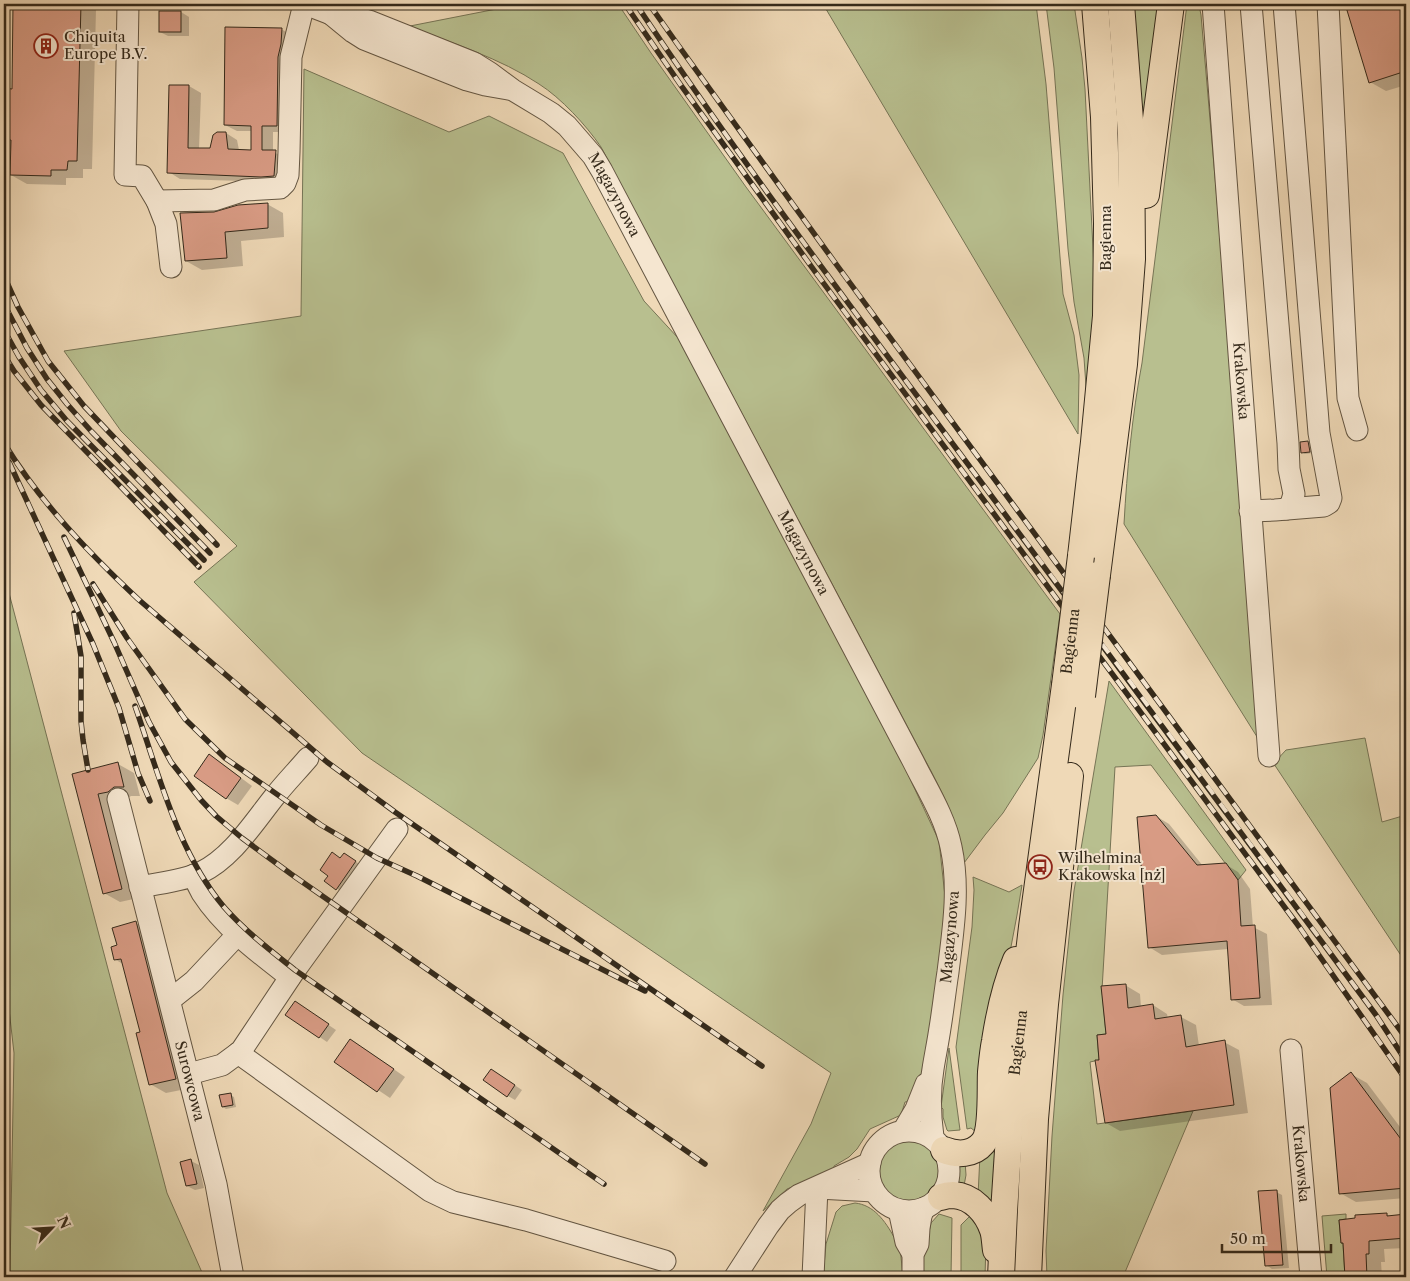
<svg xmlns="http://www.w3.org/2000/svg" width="1410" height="1281" font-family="'Libre Caslon Text',serif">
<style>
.green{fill:#b8bf8f;stroke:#767455}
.shadow{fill:#0003}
.building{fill:#d89b84;stroke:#352a1b}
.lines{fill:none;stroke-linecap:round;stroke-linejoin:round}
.minor-casing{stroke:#645642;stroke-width:23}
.major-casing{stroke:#352a1b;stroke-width:28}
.minor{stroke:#f5e6d0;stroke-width:21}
.major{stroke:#efd9b7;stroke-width:26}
.rail-casing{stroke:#352a1b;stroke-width:5.5}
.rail{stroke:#f5e6d0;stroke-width:4;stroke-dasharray:11;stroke-linecap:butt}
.major-bridge-casing{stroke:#352a1b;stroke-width:28;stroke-linecap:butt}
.major-bridge{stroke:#efd9b7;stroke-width:26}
.labels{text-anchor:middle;stroke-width:4;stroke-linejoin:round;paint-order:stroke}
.poi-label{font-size:15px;fill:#352a1b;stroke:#f5e6d0;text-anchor:start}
.street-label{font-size:15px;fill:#352a1b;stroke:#f5e6d0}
</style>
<rect width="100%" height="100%" fill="#efd9b7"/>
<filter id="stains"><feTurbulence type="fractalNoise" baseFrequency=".004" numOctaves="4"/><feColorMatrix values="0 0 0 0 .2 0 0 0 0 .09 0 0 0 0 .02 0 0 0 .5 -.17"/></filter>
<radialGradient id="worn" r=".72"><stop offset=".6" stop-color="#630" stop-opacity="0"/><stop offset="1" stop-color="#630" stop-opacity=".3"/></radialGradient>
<g class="green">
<path d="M522,4H618L651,53L746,187L1060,614L1043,735L1038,758L1003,813L985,835L964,863C961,829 946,801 931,771L601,147C586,125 561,98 539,84C500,58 453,44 410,26Z"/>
<path d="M823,4H1036L1046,84L1063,294L1074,335L1079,375L1078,434Z"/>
<path d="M1046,4H1074L1082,58L1085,89L1095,289L1087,400L1084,358L1074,302L1068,249L1054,68Z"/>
<path d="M1130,4H1163L1145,141Z"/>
<path d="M1187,4L1197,5L1200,10L1201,15L1225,293L1274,763L1286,750L1365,738L1382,822L1406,815V963L1274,764L1124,524C1127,470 1132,416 1142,363Z"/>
<path d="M304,69L449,132L489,116L563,153L644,301L679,339L905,768L939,841L946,906L933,1024L921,1076L911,1101L905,1102L901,1115L870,1129L857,1149L849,1157L834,1166V1170L787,1189L763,1211L811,1124L831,1073L362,753L194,582L237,546L121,431L64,351L301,316Z"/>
<path d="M4,574L167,1193L204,1277H24L10,1271L14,1053L4,965Z"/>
<path d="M1109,681L1246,870L1238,880L1151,765L1115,767L1102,990L1106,1034L1097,1035L1099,1060L1090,1062L1097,1124L1193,1111L1123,1277H1047L1046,1251L1052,1136L1063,995L1074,891Z"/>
<path d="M973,877L1009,892L1022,885L1017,915L976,1132L971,1128L967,1129L956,1047L972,927L974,890Z"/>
<path d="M949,1048L960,1130L948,1131L947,1130L943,1117V1109L941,1107Z"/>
<path d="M996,1123L995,1213L978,1196L980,1155Z"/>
<circle cx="909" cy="1170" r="31"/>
<path d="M956,1161H965L966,1175L963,1191L953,1188L956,1175Z"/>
<path d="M855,1203C874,1205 885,1221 894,1237H899L903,1277H823L826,1244L836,1212L842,1206Z"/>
<path d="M973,1209L986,1242L985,1277H961V1225L970,1216Z"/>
<path d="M939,1214L952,1218L951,1277H922L924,1233L929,1232L931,1223Z"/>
<path d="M1346,1214V1219L1339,1220L1341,1243H1343L1345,1277H1327L1322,1216Z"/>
</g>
<g class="shadow">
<path d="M15,4H85L96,10L92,169H83V178H66V185L27,184L11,175L12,149H4V90H13Z"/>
<path d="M1363,4H1406V85L1386,91L1370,82L1348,8Z"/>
<path d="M160,12H181L189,17V36H168L160,32Z"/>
<path d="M281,29L293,36L288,132H273V152L287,158L274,182L180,179L169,172L171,86H189L201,93L199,149L211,150L226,133L237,140L239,150L252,151V131H237L225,125Z"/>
<path d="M267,204L283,213L284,237L241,241L243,266L202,270L186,261L215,214Z"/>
<path d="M1307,442L1311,444L1313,453L1305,454L1302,452Z"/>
<path d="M210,756L221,763L252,786L238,805L226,798Z"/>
<path d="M118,764L134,773L140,796H131L125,800L138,898L120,902L104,893L73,775Z"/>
<path d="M1156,816L1169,824L1203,866L1225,864L1238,872L1250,889L1253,927L1267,934L1272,1005L1244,1006L1232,999L1228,949L1162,955L1149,947Z"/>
<path d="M352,859L362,866L344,893L336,888Z"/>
<path d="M136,923L152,932L191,1088L166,1093L150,1084L141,1033L123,964L116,960L119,946Z"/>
<path d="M1125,985L1140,994L1141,1007L1153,1005L1167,1014L1168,1019L1181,1017L1196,1025L1199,1046L1224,1042L1239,1050L1248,1113L1120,1131L1106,1123L1100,1061L1107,1035Z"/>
<path d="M302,1007L336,1030L327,1042L287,1015Z"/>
<path d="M362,1047L405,1077L390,1098L335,1061Z"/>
<path d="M1351,1074L1367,1083L1406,1135V1198L1356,1202L1340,1193Z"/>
<path d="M499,1075L522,1090L515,1100L508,1096Z"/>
<path d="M230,1095L234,1097L236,1107L226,1109L223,1107Z"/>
<path d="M191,1161L199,1165L204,1188L195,1190L187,1186Z"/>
<path d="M1276,1192L1282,1195L1289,1268L1272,1269L1266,1265Z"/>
<path d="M1386,1214L1391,1217L1406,1215V1248L1384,1249L1385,1262H1381L1382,1277H1346L1344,1244L1342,1243Z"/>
</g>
<g class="building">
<path d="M13,4H81L77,161H68L67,170H51V176L10,175L11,140H4V88L12,89Z"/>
<path d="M1358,4H1406V71L1369,83L1346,7Z"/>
<rect x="159" y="11" width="22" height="21"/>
<path d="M225,27L282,28L281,44L278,57L277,126H262V150H276L274,176L261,177L167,173L169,85H189L188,148H210L213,135L217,132H226L228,149L251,150V126L224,125Z"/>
<path d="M268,203V228L225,232L227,258L185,261L180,213L214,212L238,205Z"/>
<path d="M1308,441L1310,452L1301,453L1300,442Z"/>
<path d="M209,754L241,778L226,799L194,776Z"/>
<path d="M118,762L124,787H114L108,792L98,794L122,889L103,894L72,774Z"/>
<path d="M1156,815L1197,865L1226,863L1238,880L1241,926L1255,925L1260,998L1231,1000L1227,941L1148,948L1137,817Z"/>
<path d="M332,852L340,858L344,853L356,861L336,890L324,881L328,876L320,870Z"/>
<path d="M136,921L176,1079L149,1085L136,1033L140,1032L121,959L114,960L111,947L117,945L112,928Z"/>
<path d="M1126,984L1128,1008L1153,1004L1155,1019L1181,1015L1186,1047L1225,1040L1234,1105L1105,1123L1095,1060H1099L1097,1035L1106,1034L1101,986Z"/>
<path d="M295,1001L329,1024L319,1038L285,1015Z"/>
<path d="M350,1039L394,1069L377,1092L334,1062Z"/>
<path d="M491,1069L515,1085L507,1097L483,1080Z"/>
<path d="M1351,1072L1406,1146V1188L1339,1194L1330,1088Z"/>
<path d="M231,1093L233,1105L222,1107L219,1095Z"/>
<path d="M191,1159L197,1184L186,1186L180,1162Z"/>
<path d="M1277,1190L1283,1265L1265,1266L1258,1191Z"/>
<path d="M1387,1213V1216L1406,1214V1238L1369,1241V1254H1366L1367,1277H1345L1343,1243H1341L1339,1220L1355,1218V1215Z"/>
</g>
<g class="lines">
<g class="minor-casing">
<g id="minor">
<path d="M128,4L125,175L142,176L157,201L214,200L245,190L280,188L285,183L288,175L289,152L291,57L304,4"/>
<path id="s1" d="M305,4L331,14L355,17L369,21L474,63L490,73L513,90L551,113L567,126L593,156L602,171L913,761C927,789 945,817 951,847C960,888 953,931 948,972C945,991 943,1010 940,1028C938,1042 935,1056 933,1069C929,1092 930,1115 933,1137"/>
<path id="s2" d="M1213,4L1269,756"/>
<path d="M1251,4L1288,443L1289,469L1294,494L1291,504L1286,509"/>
<path d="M1328,4L1348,398L1357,430"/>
<path d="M331,14L353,32L364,39L467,80L485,85L508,89"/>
<path d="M157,201L166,224L171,267"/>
<path d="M1250,511L1275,510L1324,506L1329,503L1331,498L1319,433L1284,4"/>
<path id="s3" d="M118,799L216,1184L233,1277"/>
<path d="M194,875C196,881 199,888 202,893C224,927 259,953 290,977"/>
<path d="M140,887C159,883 183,881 200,873C232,858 254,822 275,796C285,783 297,771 308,758"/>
<path d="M170,1000L194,981L238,934"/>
<path id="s4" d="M1291,1050L1311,1277"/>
<path d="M238,1053L430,1191L453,1202L526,1220L665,1261"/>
<path d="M189,1074L222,1065L241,1051L295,970L397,829"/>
<circle cx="909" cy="1171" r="40"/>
<path d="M903,1131L916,1109L926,1084"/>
<path d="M818,1188L874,1191"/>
<path d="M899,1210L906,1242L913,1254"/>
<path d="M735,1277L768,1226L780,1210L788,1203L799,1195L870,1163"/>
<path d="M813,1277L817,1188"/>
<path d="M913,1277V1254L918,1244L919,1228L921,1216L924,1208"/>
</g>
</g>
<g class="major-casing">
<g id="major">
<path d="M1146,195L1171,4"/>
<path d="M1081,556L1094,442L1106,316L1107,224L1104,117L1095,4"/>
<path d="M1097,575L1124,364L1132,259L1131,133L1121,4"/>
<path d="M944,1150C957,1155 973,1155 983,1143C993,1131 990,1088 991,1072C992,1062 993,1051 995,1041C999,1015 1006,984 1016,960"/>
<path d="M941,1197C944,1196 949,1195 953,1195C973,1196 987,1213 993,1230C995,1236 995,1244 996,1250"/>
<path id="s5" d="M1001,1277L1004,1212L1011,1105L1032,927L1065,685"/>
<path d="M1028,1277L1035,1119L1045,1004L1070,776"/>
</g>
</g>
<use href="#minor" class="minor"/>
<use href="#major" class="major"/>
<g class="rail-casing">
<g id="rail">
<path d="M625,4L680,84L816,273L1300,928L1406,1080"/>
<path d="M636,4C748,172 870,332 990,494C1120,667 1248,841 1376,1015L1406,1061"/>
<path d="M649,4L678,45L836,264L1406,1038"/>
<path d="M4,276L18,307L48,361L84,406L217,545"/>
<path d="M4,304L27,348L47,379L67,404L91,431L210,553"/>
<path d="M4,330L19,357L41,390L67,421L204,560"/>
<path d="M4,355L14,371L41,405L199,567"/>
<path d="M4,443C40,502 88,552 138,599L327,762L395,812L762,1066"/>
<path d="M9,462L93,644L119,708L138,773L150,801"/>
<path d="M64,537L114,642L149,722L171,762L201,800L216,816L242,838L291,874L705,1164"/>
<path d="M93,584L127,638L185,719L225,758L321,825L377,858L417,876L645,991"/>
<path d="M74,613L81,656V721L83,740L88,770"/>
<path d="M135,706C159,774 177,851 224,907C245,931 270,950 295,970L604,1184"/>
</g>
</g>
<use href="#rail" class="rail"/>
<g class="major-bridge-casing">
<g id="major-bridge">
<path id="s6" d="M1065,685L1081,556"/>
<path d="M1082,696L1097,575"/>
</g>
</g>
<use href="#major-bridge" class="major-bridge"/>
</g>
<defs>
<g id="building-ring" transform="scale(1.25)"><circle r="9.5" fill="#f5e6d0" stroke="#8f2418" stroke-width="1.5"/><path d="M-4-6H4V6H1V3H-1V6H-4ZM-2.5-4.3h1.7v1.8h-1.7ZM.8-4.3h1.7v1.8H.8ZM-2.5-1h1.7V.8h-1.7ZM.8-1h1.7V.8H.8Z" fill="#8f2418"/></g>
<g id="bus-ring" transform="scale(1.25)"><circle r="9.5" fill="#f5e6d0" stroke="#8f2418" stroke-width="1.5"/><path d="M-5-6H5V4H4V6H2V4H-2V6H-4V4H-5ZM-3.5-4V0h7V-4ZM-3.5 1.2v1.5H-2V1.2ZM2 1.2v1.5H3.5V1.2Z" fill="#8f2418"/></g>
</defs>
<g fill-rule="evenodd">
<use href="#building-ring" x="46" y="46"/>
<use href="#bus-ring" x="1040" y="867"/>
</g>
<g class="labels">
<g class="poi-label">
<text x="64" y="42">Chiquita<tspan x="64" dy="17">Europe B.V.</tspan></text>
<text x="1058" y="863">Wilhelmina<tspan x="1058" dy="17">Krakowska [nż]</tspan></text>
</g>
<g class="street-label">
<text dy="5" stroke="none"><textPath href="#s1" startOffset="376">Magazynowa</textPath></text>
<text transform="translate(1106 238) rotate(-90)" y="5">Bagienna</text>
<text dy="5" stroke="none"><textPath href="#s2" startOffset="378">Krakowska</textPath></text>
<text dy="5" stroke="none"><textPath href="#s1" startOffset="781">Magazynowa</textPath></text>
<text dy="5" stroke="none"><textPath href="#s6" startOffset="44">Bagienna</textPath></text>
<text transform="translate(950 937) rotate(-85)" y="5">Magazynowa</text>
<text dy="5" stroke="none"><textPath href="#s5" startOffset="235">Bagienna</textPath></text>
<text dy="5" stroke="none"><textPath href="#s3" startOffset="291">Surowcowa</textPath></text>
<text dy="5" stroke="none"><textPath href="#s4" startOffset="114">Krakowska</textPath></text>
</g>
</g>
<rect width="1410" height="1281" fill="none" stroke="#efd9b7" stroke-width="20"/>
<rect x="5" y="5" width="1400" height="1271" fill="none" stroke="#352a1b" stroke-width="2.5"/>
<rect x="10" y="10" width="1390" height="1261" fill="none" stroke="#352a1b"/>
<g transform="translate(52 1228) rotate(65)" stroke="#f5e6d0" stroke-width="4" paint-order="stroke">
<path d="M0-4L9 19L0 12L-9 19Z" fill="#352a1b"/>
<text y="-8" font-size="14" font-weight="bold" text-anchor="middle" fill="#352a1b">N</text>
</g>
<path d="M1222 1244v8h109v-8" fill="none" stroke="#352a1b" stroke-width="2.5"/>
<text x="1230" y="1244" font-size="15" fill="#352a1b" stroke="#f5e6d0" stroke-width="4" paint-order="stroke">50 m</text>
<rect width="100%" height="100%" filter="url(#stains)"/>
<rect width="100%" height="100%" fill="url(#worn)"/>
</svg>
